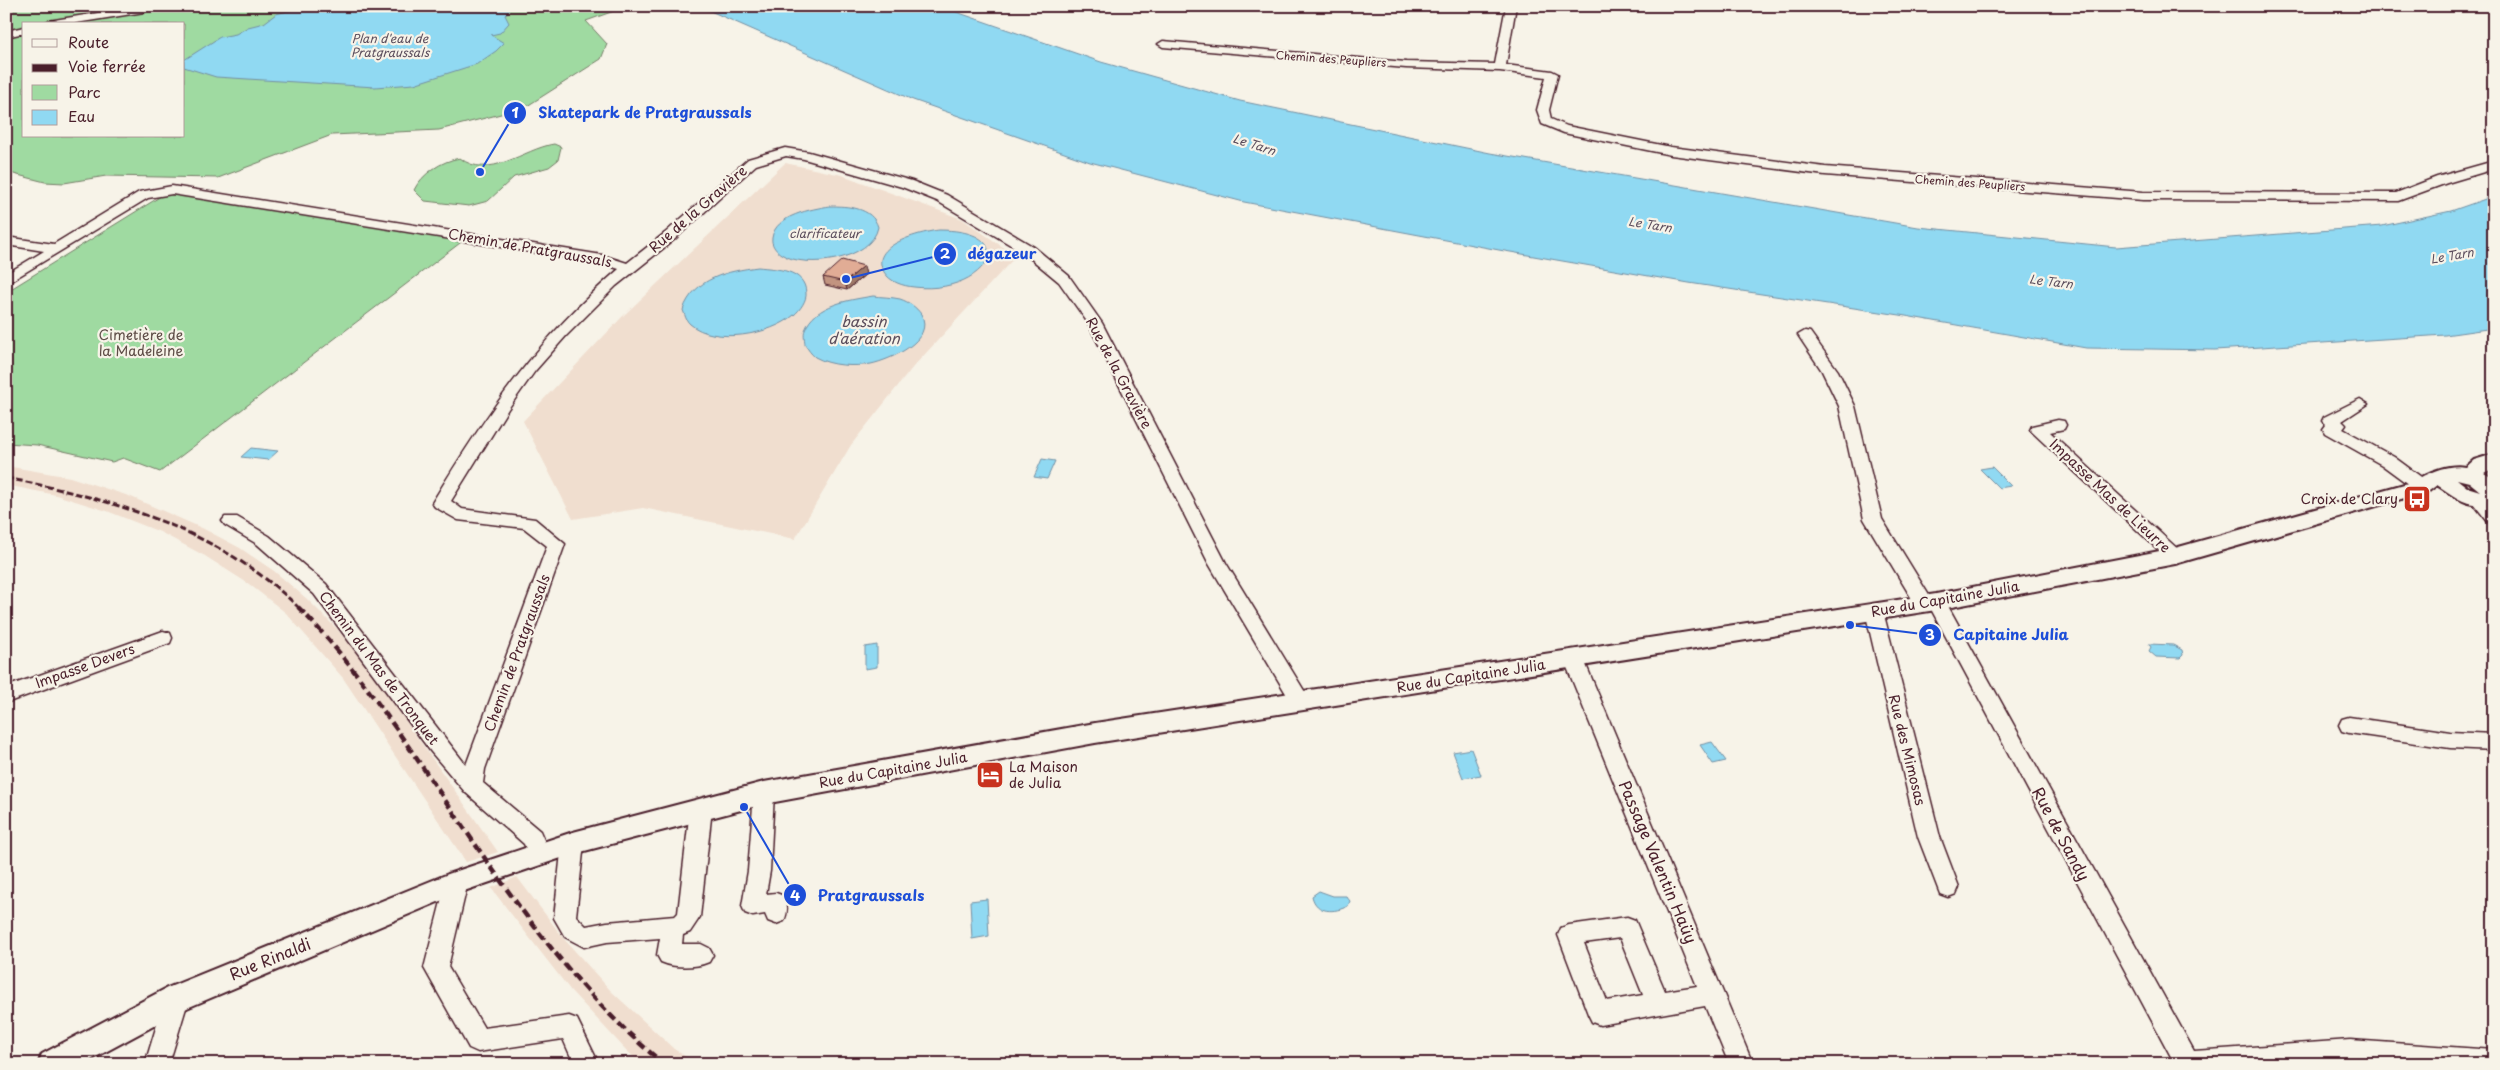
<svg xmlns="http://www.w3.org/2000/svg" width="2500" height="1070" font-family="'Playpen Sans',sans-serif">
<style>
.built{fill:#f0decf}
.green{fill:#9fdaa1;stroke:#747c66;fill-rule:evenodd}
.water{fill:#90d9f2;stroke:#748fa2}
.lines{fill:none;stroke-linecap:round;stroke-linejoin:round}
.minor-casing{stroke:#4a1f2b;stroke-width:3}
.tertiary-casing{stroke:#4a1f2b;stroke-width:4}
.minor{fill:#f7f3e8;fill-rule:evenodd}
.tertiary{fill:#f7f3e8;fill-rule:evenodd}
.rail-far1{stroke:#4a1f2b;stroke-width:3;stroke-dasharray:7 3;stroke-linecap:butt}
.rail{stroke:#4a1f2b;stroke-width:4.5;stroke-dasharray:9 4.5;stroke-linecap:butt}
.wall{fill:#c29480;stroke:#4a1f2b}
.shaded-wall{fill:#9e7868;stroke:#4a1f2b}
.building{fill:#e1ac95;stroke:#4a1f2b}
.labels{text-anchor:middle;stroke-width:4.5;stroke-linejoin:round;paint-order:stroke}
.far-street-label{font-size:11px;fill:#4a1f2b;stroke:#f7f3e8}
.far-water-label{font-size:12px;font-style:italic;fill:#5c4e5d;stroke:#f7f3e8}
.street-label{font-size:14px;fill:#4a1f2b;stroke:#f7f3e8}
.park-label{font-size:14px;fill:#5f4e48;stroke:#f7f3e8}
.poi-label{font-size:14px;fill:#4a1f2b;stroke:#f7f3e8;text-anchor:end}
.water-label{font-size:15px;font-style:italic;fill:#5c4e5d;stroke:#f7f3e8}
.near-street-label{font-size:16px;fill:#4a1f2b;stroke:#f7f3e8}
.leader{fill:none;stroke:#1d4ed8;stroke-width:2}
.callout-dot{fill:#1d4ed8;stroke:#f7f3e8;stroke-width:2}
.mark-label{font-size:15px;text-anchor:middle;font-weight:bold;fill:#fff}
.callout-label{font-size:15px;text-anchor:middle;font-weight:bold;fill:#1d4ed8;stroke:#f7f3e8;stroke-width:4.5;stroke-linejoin:round;paint-order:stroke}
</style>
<rect width="100%" height="100%" fill="#f7f3e8"/>
<filter id="ink" filterUnits="userSpaceOnUse"><feTurbulence type="fractalNoise" baseFrequency=".02" numOctaves="2"/><feDisplacementMap in="SourceGraphic" scale="10" xChannelSelector="R" yChannelSelector="G"/><feConvolveMatrix kernelMatrix="1 2 1 2 8 2 1 2 1" color-interpolation-filters="sRGB"/></filter>
<g filter="url(#ink)">
<g class="built">
<path d="M785,163L842,175L962,219L1016,256L913,367L851,445L795,539L643,508L573,519L523,421L622,317Z"/>
<path d="M6,466L70,477L129,496L204,529L240,548L274,571L307,599L337,629L367,666L498,852L466,862L343,678L286,613L249,584L205,556L160,532L107,511L56,495L6,485Z"/>
<path d="M517,877L564,939L611,991L674,1049L697,1064H642L627,1051L571,991L491,888Z"/>
</g>
<g class="green">
<path d="M11,6H628L586,21L607,44L601,59L524,108L439,130L332,135L218,178L106,176L64,183L45,182L6,172V7ZM24,24H184V136H24Z"/>
<path d="M554,144L561,147L558,160L549,167L514,177L488,201L469,206L425,201L414,190C422,174 441,161 460,158C489,181 523,149 554,144Z"/>
<path d="M166,193L464,240L160,472L123,458L112,462L37,445L6,443V292Z"/>
</g>
<g class="water">
<path d="M308,6H513L505,15L509,23L500,33L491,35L504,43L496,51L477,64L414,84L375,87L216,77L184,67V60L220,37L236,34L248,27L264,23L276,14Z"/>
<path d="M699,6H939L1101,62L1240,101L1490,153L1918,227L2116,247L2382,226L2451,211L2494,196V328L2445,335L2215,350L2086,348L1900,315L1689,283L1499,250L1244,202L1090,162L913,100Z"/>
<path d="M830,206C847,206 872,207 878,227C872,260 805,270 781,254C775,250 771,244 772,238C775,215 812,209 830,206Z"/>
<path d="M939,230C1027,230 984,296 914,287C903,286 890,282 884,272C867,245 922,232 939,230Z"/>
<path d="M758,267C776,269 805,269 806,293C807,300 800,310 794,315C771,335 714,345 690,324C686,321 685,315 683,310C694,278 728,271 758,267Z"/>
<path d="M873,296C881,297 891,297 900,299C909,302 916,307 921,314C936,340 890,360 871,364C854,367 831,366 815,357C811,354 808,349 805,345C805,341 803,334 805,330C815,304 850,300 873,296Z"/>
<path d="M251,448L278,451L268,460L241,457Z"/>
<path d="M1042,459L1055,461L1047,479L1034,477Z"/>
<path d="M1992,467L2011,486L1999,488L1980,469Z"/>
<path d="M2149,644L2173,645L2182,650L2183,655L2180,658L2156,657L2149,651L2151,647Z"/>
<path d="M877,645V667L865,669V647Z"/>
<path d="M1712,742L1726,761L1713,764L1700,745Z"/>
<path d="M1471,749L1481,775L1463,778L1453,752Z"/>
<path d="M1319,891L1333,896H1346L1350,901L1348,906C1335,913 1316,914 1312,896Z"/>
<path d="M987,899L989,936L972,939L970,901Z"/>
</g>
<g class="lines">
<g class="minor-casing">
<g id="minor">
<path d="M141,6L149,9L144,12L70,24H43L48,21Z"/>
<path d="M1506,6H1516L1506,65L1552,71L1558,74L1549,110L1551,119L1567,126L1671,147L1825,167L2143,192L2396,193L2437,177L2494,161V169L2447,183L2398,201L2143,200L1825,175L1671,155L1564,133L1542,124L1537,110L1546,77L1500,71L1406,68L1163,47L1158,44L1163,41L1406,62L1495,64Z"/>
<path d="M24,27V33L6,37V31Z"/>
<path d="M785,148L809,152L912,181L947,195L1034,247L1069,276L1102,323L1226,563L1308,697L1311,702L1308,707L1301,710L1294,707L1209,564L1088,323L1059,282L1024,253L937,201L902,187L804,159L786,156L756,165L675,239L616,286L566,336L535,371L508,409L451,501L462,509L535,519L565,544L485,769L483,783L540,831L550,854L547,861L539,863L531,861L524,844L465,792L431,752L314,594L257,544L225,525L222,521L225,517H237L269,536L326,584L466,765L547,546L524,528L458,520L435,507L432,503C488,411 537,340 619,269L600,263L172,194L148,198L6,284V274L44,251L6,245V237L54,244L139,192L172,186L602,255L627,263L665,233L748,159Z"/>
<path d="M1805,331L1810,332L1838,371L1855,406L1882,519L1930,597L1936,595L1943,597L2194,1051L2350,1040L2494,1050V1064H2175L1931,609L1925,611L1918,609L1864,519L1839,406L1822,371L1798,335Z"/>
<path d="M2360,399L2368,404L2342,421L2346,425L2343,429L2394,457L2428,482L2430,486L2428,490H2416L2382,465L2325,433L2323,429L2326,425L2322,421L2324,417Z"/>
<path d="M2058,420L2064,421L2066,425L2064,429L2050,432L2181,552L2184,556L2181,560L2175,562L2169,560L2030,430L2032,426Z"/>
<path d="M2478,492C2494,497 2494,510 2494,524L2488,522L2469,498L2472,494Z"/>
<path d="M1874,604L1881,606L1883,611L1940,837L1959,887L1956,894L1948,897L1940,894L1918,837L1865,611L1867,606Z"/>
<path d="M163,631L170,633L172,638L170,643L6,703V687Z"/>
<path d="M1574,653L1581,655L1584,660L1753,1064H1729L1705,1006L1600,1025L1592,1022L1588,1014L1558,935L1561,928L1569,925L1627,917L1635,920L1665,991L1697,986L1564,660L1567,655ZM1620,938L1643,995L1607,1001L1584,943Z"/>
<path d="M2349,717L2450,732L2494,734V750L2450,748L2349,733L2342,731L2339,725L2342,719Z"/>
<path d="M764,784L771,787L774,793L770,871L766,894L776,893L784,896C788,905 788,912 784,921L776,924L768,921L765,914L753,916L745,913L742,906L748,871L754,793L757,787Z"/>
<path d="M701,800L708,803L712,809L700,917L690,932L683,935L682,944H701L709,948L713,955L709,962C695,968 675,968 661,962L657,955L660,938L607,942L584,947L565,937L554,918L562,843L565,836L573,834L581,836L584,843L576,916L586,926L607,922L675,916L678,913L690,809L694,803Z"/>
<path d="M457,872L465,875L468,882L448,967L484,1028L569,1016L577,1019L599,1064H574L563,1039L478,1052L469,1048L424,968L446,882L449,875Z"/>
<path d="M177,987L185,990L189,998L169,1064H145L165,998L169,990Z"/>
</g>
</g>
<g class="tertiary-casing">
<path id="tertiary" d="M2494,454V468L2484,473L2494,479V502C2468,510 2456,497 2437,485L2429,491L2175,564L1936,610L1095,743L764,804L573,854L464,891L187,1008L83,1064H38L42,1054L167,988L448,874L573,832L764,782L1095,723L1936,594L2175,548L2415,481C2428,472 2449,464 2466,467L2474,460ZM2457,479L2469,482L2480,491L2467,487Z"/>
</g>
<use href="#minor" class="minor"/>
<use href="#tertiary" class="tertiary"/>
<path class="rail-far1" d="M6,478C110,498 222,531 299,608"/>
<path class="rail" d="M298,607C344,653 382,708 419,762C492,868 563,982 664,1064"/>
</g>
<path class="wall" d="M866,274L847,290L825,285L823,277Z"/>
<path class="shaded-wall" d="M864,266L866,274L847,290L845,282Z"/>
<path class="building" d="M842,260L864,266L845,282L823,277Z"/>
</g>
<defs>
<g id="bus-square" transform="scale(1.4375)"><rect x="-9" y="-9" width="18" height="18" rx="4" fill="#c8321e" stroke="#f7f3e8"/><path d="M-5-6H5V4H4V6H2V4H-2V6H-4V4H-5ZM-3.5-4V0h7V-4ZM-3.5 1.2v1.5H-2V1.2ZM2 1.2v1.5H3.5V1.2Z" fill="#fff"/></g>
<g id="hotel-square" transform="scale(1.4375)"><rect x="-9" y="-9" width="18" height="18" rx="4" fill="#c8321e" stroke="#f7f3e8"/><path d="M-6-4.5h1.5V1H6V5H4.5V3h-9V5H-6ZM-4 0a1.8 1.8 0 1 1 3.6 0ZM.5 0V-2.5h3Q6-2.5 6 0Z" fill="#fff"/></g>
</defs>
<g fill-rule="evenodd">
<use href="#bus-square" x="2417" y="499"/>
<use href="#hotel-square" x="990" y="775"/>
</g>
<g class="labels">
<g class="far-street-label">
<text transform="translate(1331 59) rotate(4)" y="4">Chemin des Peupliers</text>
<text transform="translate(1970 183) rotate(4)" y="4">Chemin des Peupliers</text>
</g>
<g class="far-water-label">
<text x="390" y="43">Plan d'eau de<tspan x="390" dy="14">Pratgraussals</tspan></text>
<text transform="translate(1254 145) rotate(18)" y="4">Le Tarn</text>
<text transform="translate(1650 225) rotate(9)" y="4">Le Tarn</text>
<text x="825" y="238">clarificateur</text>
<text transform="translate(2452 256) rotate(-10)" y="4">Le Tarn</text>
<text transform="translate(2051 282) rotate(7)" y="4">Le Tarn</text>
</g>
<g class="street-label">
<text transform="translate(698 209) rotate(-41)" y="5">Rue de la Gravière</text>
<text transform="translate(530 248) rotate(10)" y="5">Chemin de Pratgraussals</text>
<text transform="translate(1119 373) rotate(62)" y="5">Rue de la Gravière</text>
<text transform="translate(2110 496) rotate(43)" y="5">Impasse Mas de Lieurre</text>
<text transform="translate(1945 599) rotate(-10)" y="5">Rue du Capitaine Julia</text>
<text transform="translate(517 653) rotate(-70)" y="5">Chemin de Pratgraussals</text>
<text transform="translate(85 666) rotate(-20)" y="5">Impasse Devers</text>
<text transform="translate(379 668) rotate(53)" y="5">Chemin du Mas de Tronquet</text>
<text transform="translate(1471 676) rotate(-9)" y="5">Rue du Capitaine Julia</text>
<text transform="translate(1907 750) rotate(76)" y="5">Rue des Mimosas</text>
<text transform="translate(893 770) rotate(-10)" y="5">Rue du Capitaine Julia</text>
</g>
<g class="park-label">
<text x="141" y="340">Cimetière de<tspan x="141" dy="16">la Madeleine</tspan></text>
</g>
<g class="poi-label">
<text x="2398" y="504">Croix de Clary</text>
<text x="1009" y="772" text-anchor="start">La Maison<tspan x="1009" dy="16">de Julia</tspan></text>
</g>
<g class="water-label">
<text x="864" y="327">bassin<tspan x="864" dy="17">d'aération</tspan></text>
</g>
<g class="near-street-label">
<text transform="translate(2061 834) rotate(62)" y="6">Rue de Sandy</text>
<text transform="translate(1658 862) rotate(67)" y="6">Passage Valentin Haüy</text>
<text transform="translate(270 959) rotate(-22)" y="6">Rue Rinaldi</text>
</g>
</g>
<path class="leader" d="M480 172L515 113M846 279L945 254M1850 625L1930 635M744 807L795 895"/>
<g class="callout-dot">
<circle cx="480" cy="172" r="5"/>
<circle cx="846" cy="279" r="5"/>
<circle cx="1850" cy="625" r="5"/>
<circle cx="744" cy="807" r="5"/>
<circle cx="515" cy="113" r="12"/>
<circle cx="945" cy="254" r="12"/>
<circle cx="1930" cy="635" r="12"/>
<circle cx="795" cy="895" r="12"/>
</g>
<g class="mark-label">
<text x="515" y="118">1</text>
<text x="945" y="259">2</text>
<text x="1930" y="640">3</text>
<text x="795" y="901">4</text>
</g>
<g class="callout-label">
<text x="645" y="118">Skatepark de Pratgraussals</text>
<text x="1002" y="259">dégazeur</text>
<text x="2011" y="640">Capitaine Julia</text>
<text x="871" y="901">Pratgraussals</text>
</g>
<rect width="2500" height="1070" fill="none" stroke="#f7f3e8" stroke-width="25"/>
<rect x="12" y="12" width="2475" height="1045" fill="none" stroke="#4a1f2b" stroke-width="2" filter="url(#ink)"/>
<rect x="22" y="22" width="162" height="115" fill="#f7f3e8" stroke="#b29e9c"/>
<rect x="32" y="39" width="25" height="8" fill="#f7f3e8" stroke="#b29e9c"/>
<text x="68" y="48" font-size="15" fill="#4a1f2b">Route</text>
<rect x="32" y="64" width="25" height="8" fill="#4a1f2b" stroke="#b29e9c"/>
<text x="68" y="72" font-size="15" fill="#4a1f2b">Voie ferrée</text>
<rect x="32" y="85" width="25" height="15" fill="#9fdaa1" stroke="#b29e9c"/>
<text x="68" y="98" font-size="15" fill="#4a1f2b">Parc</text>
<rect x="32" y="110" width="25" height="15" fill="#90d9f2" stroke="#b29e9c"/>
<text x="68" y="122" font-size="15" fill="#4a1f2b">Eau</text>
</svg>
